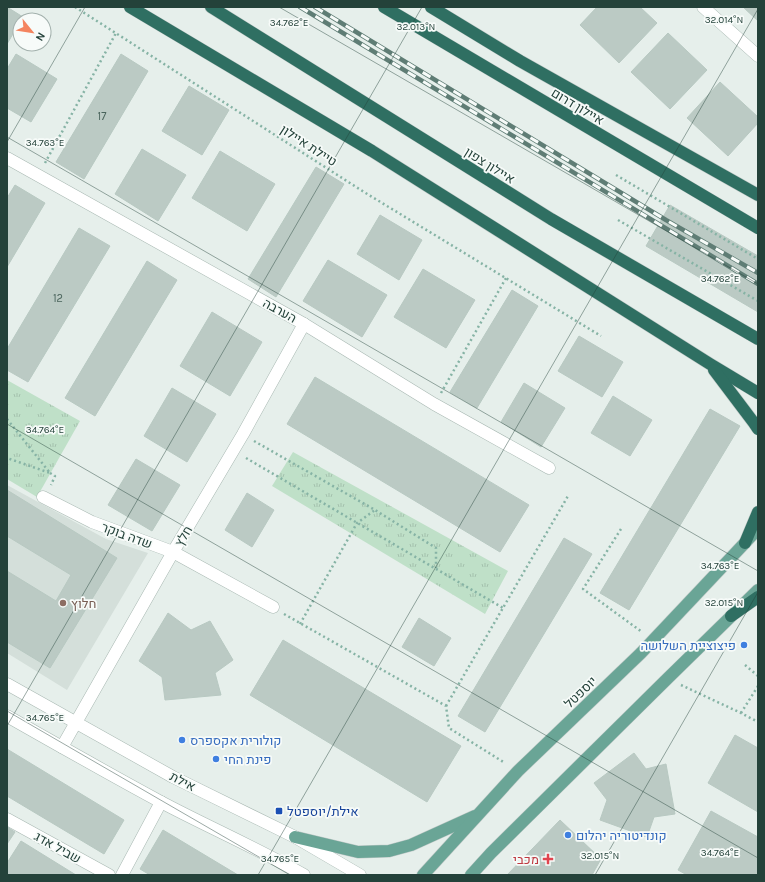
<svg xmlns="http://www.w3.org/2000/svg" width="765" height="882" font-family="Karla,Heebo,sans-serif">
<style>
.built{fill:#d4dfda}
.park{fill:url(#park-tufts)}
.building{fill:#bbcac4;stroke:#b8c9c2}
.lines{fill:none;stroke-linecap:round;stroke-linejoin:round}
.minor-casing{stroke:#a8b8b2;stroke-width:13}
.major-casing{stroke:#c2cac8;stroke-width:13}
.highway-casing{stroke:#c2cac8;stroke-width:13}
.path{stroke:#86b3a5;stroke-width:2.5;stroke-dasharray:2 3;stroke-linecap:butt}
.minor{stroke:#fff;stroke-width:12}
.major{stroke:#6aa596;stroke-width:12}
.highway{stroke:#2f6f62;stroke-width:12}
.rail-casing{stroke:#5f7d75;stroke-width:4.5}
.rail{stroke:#f7fbf9;stroke-width:3;stroke-dasharray:9;stroke-linecap:butt}
.ticks{fill:none;stroke:#24423a;stroke-width:1;stroke-opacity:0.45}
.education-dot{fill:#8d6e63;stroke:#f7fbf9;stroke-width:1.5}
.shop-dot{fill:#3f7fe0;stroke:#f7fbf9;stroke-width:1.5}
.transit-dot{fill:#1a4fb4;stroke:#f7fbf9;stroke-width:1.5}
.health-dot{fill:#e0444e;stroke:#f7fbf9;stroke-width:1.5}
.labels{text-anchor:middle;stroke-width:3.5;stroke-linejoin:round;paint-order:stroke}
.number-label{font-size:11px;fill:#4a645c}
.street-label{font-size:13px;fill:#24423a;stroke:#f7fbf9}
.education-label{font-size:13px;fill:#785e54;stroke:#f7fbf9;text-anchor:start}
.shop-label{font-size:13px;fill:#366cbe;stroke:#f7fbf9;text-anchor:start}
.transit-label{font-size:13px;fill:#164399;stroke:#f7fbf9;text-anchor:start}
.health-label{font-size:13px;fill:#be3a42;stroke:#f7fbf9;text-anchor:end}
.ticks-label{font-size:10px;text-anchor:middle;fill:#24423a;stroke:#f7fbf9;stroke-width:3.5;stroke-linejoin:round;paint-order:stroke}
</style>
<defs>
<pattern id="park-tufts" width="24" height="20" patternUnits="userSpaceOnUse"><rect width="24" height="20" fill="#bfe0c8"/><path d="M3 7l-1-3M5 7V3M7 7l1-3M15 17l-1-3M17 17v-4M19 17l1-3" fill="none" stroke="#a4c1ad"/></pattern>
</defs>
<rect width="100%" height="100%" fill="#e6efeb"/>
<path class="built" d="M7,485L106,539L148,553L67,690L7,653Z"/>
<g class="park">
<path d="M7,380L80,421L37,497L7,479Z"/>
<path d="M293,452L508,571L485,614L272,486Z"/>
</g>
<g class="building">
<path d="M7,7L23,17L21,20H20V22L7,44Z"/>
<path d="M597,7H640L657,23L619,63L580,25Z"/>
<path d="M743,7H758V21Z"/>
<path d="M668,33L707,70L670,109L631,72Z"/>
<path d="M16,54L57,79L31,122L7,108V69Z"/>
<path d="M121,54L148,71L84,179L56,162Z"/>
<path d="M720,82L758,117V123L728,156L687,118Z"/>
<path d="M189,86L229,110L202,155L162,131Z"/>
<path d="M142,149L186,175L158,221L115,194Z"/>
<path d="M220,151L275,184L247,231L192,198Z"/>
<path d="M316,167L344,184L276,297L248,279Z"/>
<path d="M15,185L45,203L7,267V198Z"/>
<path d="M670,205L758,256V312L646,246Z"/>
<path d="M380,215L422,240L399,280L357,254Z"/>
<path d="M79,228L110,246L28,382L7,370V349Z"/>
<path d="M328,260L387,295L362,337L303,301Z"/>
<path d="M147,261L177,280L95,416L65,398Z"/>
<path d="M423,269L475,300L446,348L394,317Z"/>
<path d="M512,290L538,306L477,408L450,392Z"/>
<path d="M212,312L262,342L230,396L180,366Z"/>
<path d="M579,336L623,362L602,397L558,371Z"/>
<path d="M315,377L529,505L500,552L287,424Z"/>
<path d="M524,383L565,408L541,447L501,422Z"/>
<path d="M172,388L216,414L187,462L144,436Z"/>
<path d="M613,396L652,420L630,456L591,433Z"/>
<path d="M710,409L740,426L629,610L600,593Z"/>
<path d="M136,459L180,485L152,531L108,505Z"/>
<path d="M7,490L117,558L50,668L7,642V571L56,601L71,575L7,536Z"/>
<path d="M247,493L274,510L252,547L225,530Z"/>
<path d="M564,538L592,554L485,732L458,716Z"/>
<path d="M168,613L191,630L210,621L233,660L215,673L221,695L165,700L162,677L139,661Z"/>
<path d="M419,618L451,638L434,666L402,647Z"/>
<path d="M283,640L461,746L427,802L250,695Z"/>
<path d="M735,735L758,748V812L708,783Z"/>
<path d="M7,749L124,820L104,854L7,796Z"/>
<path d="M634,753L646,769L666,764L675,814L654,817L647,837L600,820L607,800L594,783Z"/>
<path d="M711,811L758,837V875H687L678,870Z"/>
<path d="M560,820L601,859L592,875H507Z"/>
<path d="M7,827L15,832L7,844Z"/>
<path d="M163,830L238,875H150L140,869Z"/>
<path d="M21,841L76,875H9L7,874V863Z"/>
</g>
<g class="lines">
<g class="minor-casing">
<g id="minor">
<path d="M703,7L758,56"/>
<path d="M7,158L304,324L434,404L549,468"/>
<path d="M43,497L92,522L173,552L273,607"/>
<path d="M7,684L173,777L295,837L360,875"/>
<path d="M7,716C58,745 109,774 161,802C208,827 257,848 304,875"/>
<path d="M62,747L173,552L243,434L304,324"/>
<path d="M7,819L109,875"/>
<path d="M122,875L161,802"/>
</g>
</g>
<g class="major-casing">
<g id="major">
<path d="M295,837L358,852L389,851L411,845L475,816"/>
<path d="M423,875L518,771L641,653L758,529"/>
<path d="M471,875L491,853L668,678L758,590"/>
</g>
</g>
<g class="highway-casing">
<g id="highway">
<path d="M130,7L372,151L710,364L758,393"/>
<path d="M211,7L551,219L758,339"/>
<path d="M384,7L758,228"/>
<path d="M431,7L520,61L758,195"/>
<path d="M714,370L754,423L758,429"/>
<path d="M745,543L758,512"/>
<path d="M731,616L758,597"/>
</g>
</g>
<g class="path">
<path d="M75,7L364,192L601,336"/>
<path d="M45,163L116,33"/>
<path d="M616,175L758,259"/>
<path d="M618,220L758,301"/>
<path d="M441,393L506,278"/>
<path d="M7,419L50,473L7,458"/>
<path d="M254,441L375,510L436,548V568"/>
<path d="M246,458L503,608"/>
<path d="M50,473L55,476L51,485"/>
<path d="M621,529L583,589L642,632"/>
<path d="M284,614L446,706L449,728L505,763"/>
<path d="M300,624L357,523L375,510"/>
<path d="M745,665L758,676"/>
<path d="M681,685L741,713L758,722"/>
<path d="M446,706L568,496"/>
<path d="M741,713L758,686"/>
</g>
<use href="#minor" class="minor"/>
<use href="#major" class="major"/>
<use href="#highway" class="highway"/>
<g class="rail-casing">
<g id="rail">
<path d="M300,7L758,284"/>
<path d="M315,7L666,220L758,273"/>
</g>
</g>
<use href="#rail" class="rail"/>
</g>
<path class="ticks" d="M279,7L758,284M7,137L758,571M7,142L85,7M7,424L758,858M7,711L290,875M7,726L422,7M258,875L758,9M595,875L758,592"/>
<circle class="education-dot" cx="63" cy="603" r="4"/>
<g class="shop-dot">
<circle cx="744" cy="645" r="4"/>
<circle cx="182" cy="740" r="4"/>
<circle cx="216" cy="759" r="4"/>
<circle cx="568" cy="835" r="4"/>
</g>
<rect class="transit-dot" x="275" y="807" width="8" height="8" rx="2"/>
<path class="health-dot" d="M546 853h4v4h4v4h-4v4h-4v-4h-4v-4h4z"/>
<g class="labels">
<g class="number-label">
<text x="102" y="120">17</text>
<text x="58" y="302">12</text>
</g>
<g class="street-label">
<text transform="translate(578 106) rotate(31)" y="5">איילון דרום</text>
<text transform="translate(309 145) rotate(33)" y="5">טיילת איילון</text>
<text transform="translate(490 165) rotate(32)" y="5">איילון צפון</text>
<text transform="translate(280 310) rotate(29)" y="5">הערבה</text>
<text transform="translate(127 535) rotate(20)" y="5">שדה בוקר</text>
<text transform="translate(183 536) rotate(-59)" y="5">חלץ</text>
<text transform="translate(580 692) rotate(-44)" y="5">יוספטל</text>
<text transform="translate(183 781) rotate(27)" y="5">אילת</text>
<text transform="translate(58 847) rotate(29)" y="5">שביל אדג</text>
</g>
<g class="education-label">
<text x="71" y="608">חלוץ</text>
</g>
<g class="shop-label">
<text x="736" y="650" text-anchor="end">פיצוציית השלושה</text>
<text x="190" y="745">קולורית אקספרס</text>
<text x="224" y="764">פינת החי</text>
<text x="576" y="840">קונדיטוריה יהלום</text>
</g>
<g class="transit-label">
<text x="287" y="816">אילת/יוספטל</text>
</g>
<g class="health-label">
<text x="539" y="864">מכבי</text>
</g>
</g>
<g class="ticks-label">
<text x="724" y="23">32.014°N</text>
<text x="289" y="26">34.762°E</text>
<text x="416" y="30">32.013°N</text>
<text x="45" y="146">34.763°E</text>
<text x="720" y="282">34.762°E</text>
<text x="45" y="433">34.764°E</text>
<text x="720" y="569">34.763°E</text>
<text x="724" y="606">32.015°N</text>
<text x="45" y="721">34.765°E</text>
<text x="720" y="856">34.764°E</text>
<text x="600" y="859">32.015°N</text>
<text x="280" y="862">34.765°E</text>
</g>
<rect width="765" height="882" fill="none" stroke="#24423a" stroke-width="16"/>
<g transform="translate(32 32) rotate(120)"><circle r="19" fill="#f7fbf9" stroke="#a3b1ad"/>
<path d="M0-3L7 15L0 10L-7 15Z" fill="#f4845f"/>
<text y="-6" font-size="11" font-weight="bold" text-anchor="middle" fill="#24423a">N</text>
</g>
</svg>
